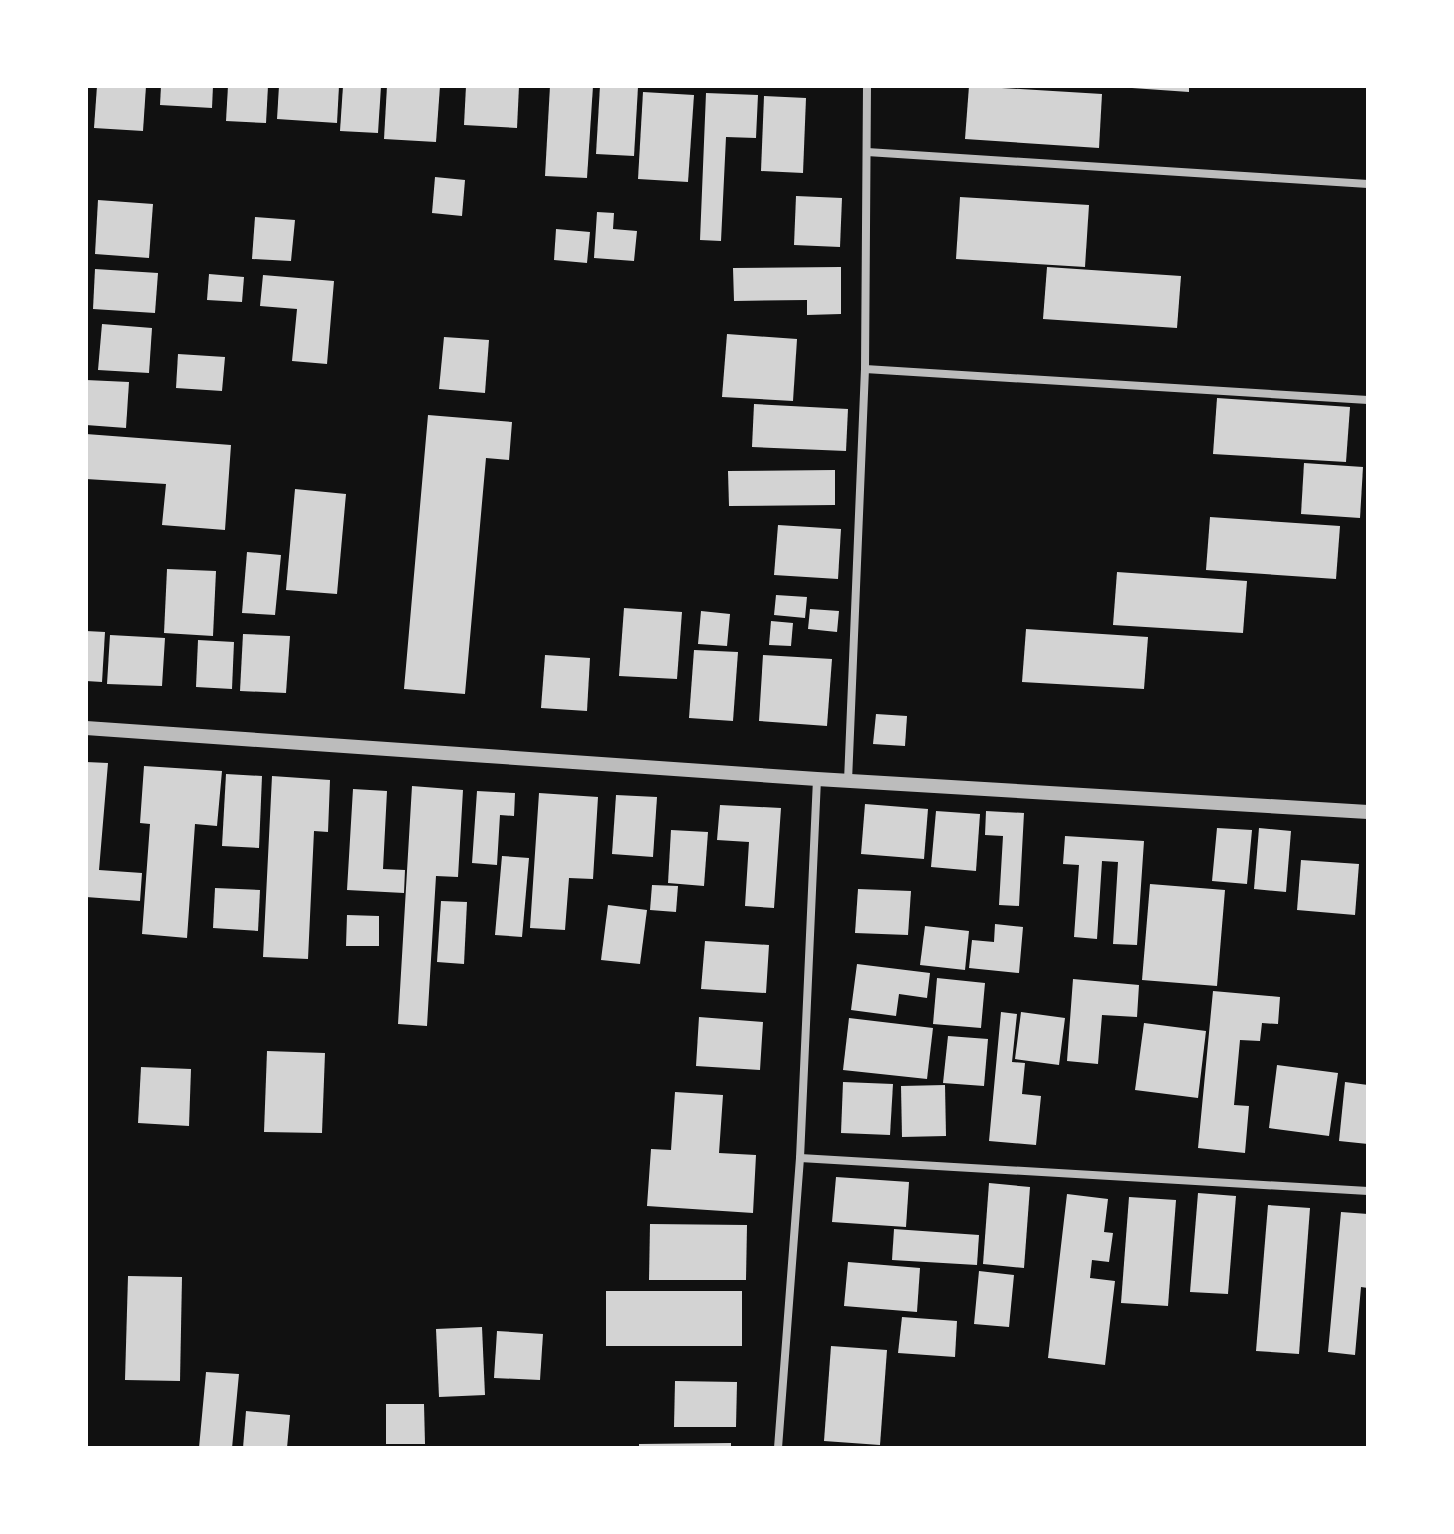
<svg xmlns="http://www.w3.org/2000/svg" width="1454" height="1534" font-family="'Work Sans',sans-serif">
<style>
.building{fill:#d3d3d3}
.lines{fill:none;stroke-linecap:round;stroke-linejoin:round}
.minor{stroke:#bcbcbc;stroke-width:8}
.tertiary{stroke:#bcbcbc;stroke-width:14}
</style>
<rect width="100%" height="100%" fill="#111"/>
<g class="building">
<path d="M97,86H146L143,131L94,128Z"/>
<path d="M161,86H213L212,108L160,105Z"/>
<path d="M228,86H268L266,123L226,121Z"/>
<path d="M279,86H339L337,123L277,119Z"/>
<path d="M343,86H381L378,133L340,131Z"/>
<path d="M387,86H440L436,142L384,139Z"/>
<path d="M466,86H519L517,128L464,125Z"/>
<path d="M550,86H593L587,178L545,176Z"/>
<path d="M600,86L638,87L634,156L596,154Z"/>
<path d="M969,86L1102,94L1099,148L965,139Z"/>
<path d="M1132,86H1189V92L1132,88Z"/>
<path d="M643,92L694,95L688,182L638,179Z"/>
<path d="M706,93L758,95L756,138L726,137L721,241L700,240Z"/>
<path d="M764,96L806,98L803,173L761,171Z"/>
<path d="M435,177L465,180L462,216L432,213Z"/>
<path d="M796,196L842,198L840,247L794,245Z"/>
<path d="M960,197L1089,205L1085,267L956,259Z"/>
<path d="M98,200L153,204L149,258L95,254Z"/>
<path d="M597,212L614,213L613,229L637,231L634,261L594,258Z"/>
<path d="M255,217L295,220L291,261L252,259Z"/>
<path d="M556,229L590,232L587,263L554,260Z"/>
<path d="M841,267V314L807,315V300L734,301L733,268Z"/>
<path d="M1047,267L1181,276L1177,328L1043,319Z"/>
<path d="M95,269L158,273L155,313L93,309Z"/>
<path d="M209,274L244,277L242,302L207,300Z"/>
<path d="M263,275L334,281L327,364L292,361L297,309L260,306Z"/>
<path d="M102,324L152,328L149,373L98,370Z"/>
<path d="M727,334L797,339L793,401L722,397Z"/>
<path d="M444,337L489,340L485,393L439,389Z"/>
<path d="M178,354L225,357L222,391L176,388Z"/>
<path d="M86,380L129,382L126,428L86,425Z"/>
<path d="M1217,398L1350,407L1346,462L1213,454Z"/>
<path d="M754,404L848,409L846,451L752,447Z"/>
<path d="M428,415L512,422L509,460L486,458L465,694L404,689Z"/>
<path d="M86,434L231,445L225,530L162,525L166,484L86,479Z"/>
<path d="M1304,463L1363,467L1360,518L1301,514Z"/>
<path d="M835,470V505L729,506L728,471Z"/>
<path d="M295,489L346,494L337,594L286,590Z"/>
<path d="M1210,517L1340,526L1336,579L1206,570Z"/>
<path d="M778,525L841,529L838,579L774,575Z"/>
<path d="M247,552L281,555L275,615L242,613Z"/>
<path d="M167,569L216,571L213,636L164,633Z"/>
<path d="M1117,572L1247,581L1243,633L1113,625Z"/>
<path d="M776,595L807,597L805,618L774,615Z"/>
<path d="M624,608L682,612L677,679L619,676Z"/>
<path d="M810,609L839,611L837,632L808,629Z"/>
<path d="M701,611L730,614L727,646L698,644Z"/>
<path d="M771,621L793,623L791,646L769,645Z"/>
<path d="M1026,629L1148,637L1144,689L1022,682Z"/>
<path d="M86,631L105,632L102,682L86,681Z"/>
<path d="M243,634L290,636L286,693L240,691Z"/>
<path d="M110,635L165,638L162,686L107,684Z"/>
<path d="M198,640L234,642L232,689L196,687Z"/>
<path d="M694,650L738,652L733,721L689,718Z"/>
<path d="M545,655L590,658L587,711L541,708Z"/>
<path d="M763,655L832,659L827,726L759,721Z"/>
<path d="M876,714L907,716L905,746L873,744Z"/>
<path d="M86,762L108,763L99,870L142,873L140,901L86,897Z"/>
<path d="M144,766L222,771L217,826L195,824L187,938L142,934L150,824L140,823Z"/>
<path d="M226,774L262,776L259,848L222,846Z"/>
<path d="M272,776L330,780L328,832L314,831L308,959L263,957Z"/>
<path d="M412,786L463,790L458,877L436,876L427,1026L398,1024Z"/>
<path d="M353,789L387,791L383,869L405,870L404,893L347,890Z"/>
<path d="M477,791L515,793L514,816L500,815L497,865L472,863Z"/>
<path d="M539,793L598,797L593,879L569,878L565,930L530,928Z"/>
<path d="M616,795L657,797L653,857L612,854Z"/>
<path d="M865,804L928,809L924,859L861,854Z"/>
<path d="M720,805L781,808L774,908L745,906L749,842L717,840Z"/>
<path d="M936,811L980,814L976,871L931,867Z"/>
<path d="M986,811L1024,813L1019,906L999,905L1003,836L985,835Z"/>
<path d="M1217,828L1252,830L1247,884L1212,881Z"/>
<path d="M1259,828L1291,831L1286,892L1254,889Z"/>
<path d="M671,830L708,832L704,886L668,883Z"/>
<path d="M1065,836L1144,841L1137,945L1113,944L1118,862L1102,861L1097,939L1074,937L1079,865L1063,864Z"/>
<path d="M502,856L529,858L522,937L495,935Z"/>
<path d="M1301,860L1359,864L1355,915L1297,910Z"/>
<path d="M1150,884L1225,890L1217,986L1142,980Z"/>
<path d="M652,885L678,886L676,912L650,910Z"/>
<path d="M215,888L260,890L258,931L213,928Z"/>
<path d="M858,889L911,891L908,935L855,933Z"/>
<path d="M441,901L467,902L464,964L437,962Z"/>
<path d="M608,905L647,910L640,964L601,960Z"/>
<path d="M347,915L379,916V946H346Z"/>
<path d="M995,924L1023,927L1019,973L969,968L972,940L994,942Z"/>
<path d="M925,926L969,931L965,970L920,965Z"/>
<path d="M705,941L769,945L766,993L701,989Z"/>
<path d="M857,964L930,973L927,998L899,994L896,1016L851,1010Z"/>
<path d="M937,978L985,983L981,1028L933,1024Z"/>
<path d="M1073,979L1139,985L1137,1017L1102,1015L1098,1064L1067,1061Z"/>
<path d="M1213,991L1280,997L1278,1024L1262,1023L1260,1041L1240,1040L1234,1105L1249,1106L1245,1153L1198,1148Z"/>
<path d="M1001,1012L1017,1014L1012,1062L1025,1063L1022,1094L1041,1096L1036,1145L989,1141Z"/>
<path d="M1021,1012L1065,1018L1059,1065L1015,1059Z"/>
<path d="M699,1017L763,1022L760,1070L696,1066Z"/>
<path d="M849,1018L933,1028L927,1079L843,1070Z"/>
<path d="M1144,1023L1206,1031L1198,1098L1135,1090Z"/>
<path d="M948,1036L988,1039L984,1086L943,1083Z"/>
<path d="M267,1051L325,1053L322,1133L264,1132Z"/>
<path d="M1277,1065L1338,1073L1329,1136L1269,1128Z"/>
<path d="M141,1067L191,1069L189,1126L138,1123Z"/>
<path d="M843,1082L893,1084L890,1135L841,1133Z"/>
<path d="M1345,1082L1368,1085V1144L1339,1141Z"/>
<path d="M945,1085L946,1136L902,1137L901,1086Z"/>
<path d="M675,1092L723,1095L719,1153L756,1155L753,1213L647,1206L651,1149L671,1150Z"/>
<path d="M836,1177L909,1182L906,1227L832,1222Z"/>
<path d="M989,1183L1030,1187L1024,1268L983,1264Z"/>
<path d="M1198,1193L1236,1196L1228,1294L1190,1292Z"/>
<path d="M1067,1194L1108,1199L1104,1232L1113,1233L1109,1262L1092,1260L1090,1278L1115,1281L1105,1365L1048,1358Z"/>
<path d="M1129,1197L1176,1200L1168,1306L1121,1303Z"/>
<path d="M1268,1205L1310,1208L1299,1354L1256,1351Z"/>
<path d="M1341,1212L1368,1214V1288L1361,1287L1355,1355L1328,1352Z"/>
<path d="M650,1224L747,1225L746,1280H649Z"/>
<path d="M894,1229L979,1235L977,1265L892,1260Z"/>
<path d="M848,1262L920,1268L917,1312L844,1306Z"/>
<path d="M979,1271L1014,1275L1009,1327L974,1324Z"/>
<path d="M128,1276L182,1277L180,1381L125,1380Z"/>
<rect x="606" y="1291" width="136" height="55"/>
<path d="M902,1317L957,1321L955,1357L898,1353Z"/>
<path d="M482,1327L485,1395L439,1397L436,1329Z"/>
<path d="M497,1331L543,1334L540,1380L494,1378Z"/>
<path d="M831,1346L887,1350L880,1445L824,1441Z"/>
<path d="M206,1372L239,1374L232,1448H199Z"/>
<path d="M675,1381L737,1382L736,1427H674Z"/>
<path d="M386,1404H424L425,1444H386Z"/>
<path d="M246,1411L290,1415L287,1448H243Z"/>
<path d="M731,1443V1448H639V1444Z"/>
</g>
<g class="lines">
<g class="minor">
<path d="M867,152L1368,184"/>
<path d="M865,369L1368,400"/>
<path d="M848,781L865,369L867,86"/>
<path d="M800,1158L1368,1191"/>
<path d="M778,1448L800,1158L817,779"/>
</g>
<path class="tertiary" d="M86,728L817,779L1368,812"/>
</g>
<rect width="1454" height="1534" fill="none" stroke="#ffffff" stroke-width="176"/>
</svg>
